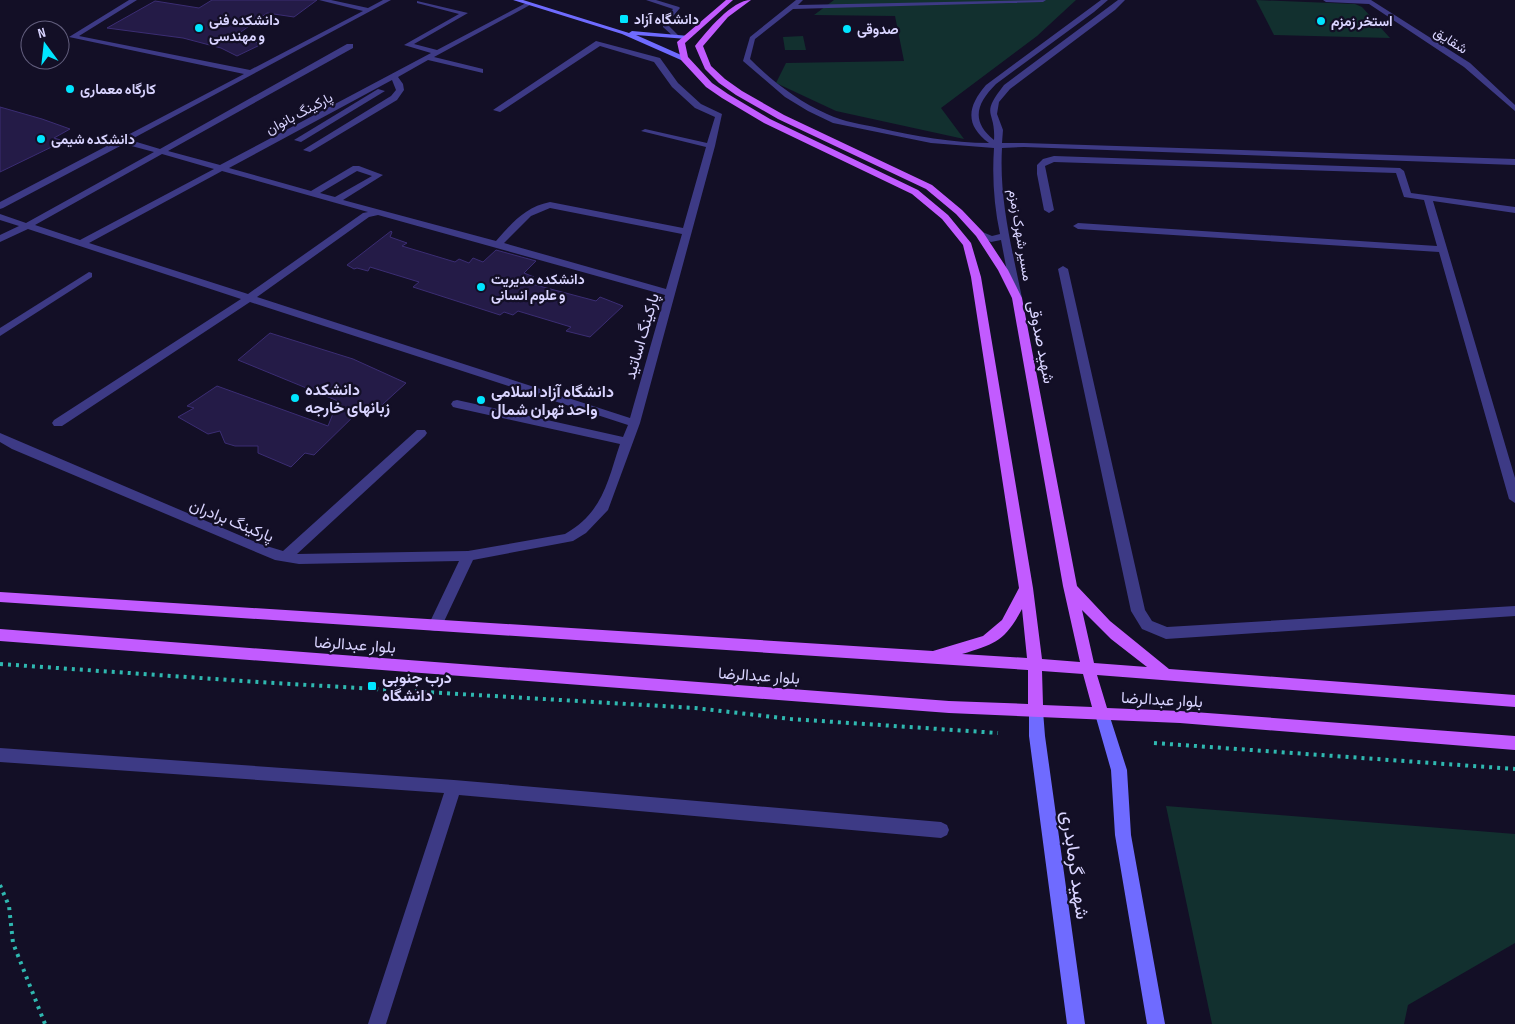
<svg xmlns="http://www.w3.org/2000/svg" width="1515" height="1024" font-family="'Sofia Sans Condensed',Vazirmatn,sans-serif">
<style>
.green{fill:#12302f}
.building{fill:#241b47;stroke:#3b2d73}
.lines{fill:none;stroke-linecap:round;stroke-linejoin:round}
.path{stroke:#2fb8b0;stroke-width:4;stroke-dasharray:3 5;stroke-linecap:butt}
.service{fill:#3d3a85;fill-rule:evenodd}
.minor{fill:#3d3a85;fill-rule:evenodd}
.secondary{fill:#6f6bff;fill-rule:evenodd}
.primary{fill:#c25bff;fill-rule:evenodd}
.poi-dot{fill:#00e5ff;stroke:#130f26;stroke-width:2}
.labels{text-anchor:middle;stroke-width:4.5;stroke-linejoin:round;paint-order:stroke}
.far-poi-label{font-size:14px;font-weight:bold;fill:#d9d4ff;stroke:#130f26;text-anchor:start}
.far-street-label{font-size:14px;fill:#d9d4ff;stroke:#130f26}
.street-label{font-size:16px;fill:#d9d4ff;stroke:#130f26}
.poi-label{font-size:16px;font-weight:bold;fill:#d9d4ff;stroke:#130f26;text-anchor:start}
.near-street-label{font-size:19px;fill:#d9d4ff;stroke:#130f26}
</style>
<rect width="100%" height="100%" fill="#130f26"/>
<g class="green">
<path d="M834,0H1076L1037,36L941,108L964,139L836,111L776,83L786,63L904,61L895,16L814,15Z"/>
<path d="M1256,0L1355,4L1362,7L1390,38L1274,35Z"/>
<path d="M803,36L806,50H785L783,37Z"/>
<path d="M1166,806L1515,834V943L1408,1005L1404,1024H1212Z"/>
</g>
<g class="building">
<path d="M212,0H317L294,17L267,13L234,37L262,44L237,56L221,48L183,38L107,28L155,1L199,8Z"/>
<path d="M0,107L42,119L70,129L54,138L64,141L0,172Z"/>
<path d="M391,231L392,232L390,237L407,243L402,246L455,262L459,259L469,263L473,258L483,262L496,250L536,261L524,273L534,277L528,283L596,301L600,297L623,306L590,337L566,331L571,327L518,311L513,315L504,312L500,315L413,287L419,282L370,267L368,271L357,268L354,269L347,265Z"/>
<path d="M270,333L353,359L406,383L371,415L360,410L314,455L305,453L291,467L258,453V446H235L225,443L220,431L208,434L178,417L194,408L187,406L217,386L328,426L338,401L238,360Z"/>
</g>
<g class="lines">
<g class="path">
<path d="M0,664L258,682L695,708L791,719L998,733"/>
<path d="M1154,743L1515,769"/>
<path d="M0,885L9,906L13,943L45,1024"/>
</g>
<g class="service">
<path d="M129,0H137L79,36L250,70L363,11L319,0H331L368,8L383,0H391L130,140L160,149L347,44H353V48L168,151L220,165L431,53L404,45L459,14L417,3V1L468,13L414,44L437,50L526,3H530V5L434,57L483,69V73L428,60L398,77L403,84L404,90L397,100L310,152L303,150L391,96L396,90L392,80L229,168L311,191L353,166H359L383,175L343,200L496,241C512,223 525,207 550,202L683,228L706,147L641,131L645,129L707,143L715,117L695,108L672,87L654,62L600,46L500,112L493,110L596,41L660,58L678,83L701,104L722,114L715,146L640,423L608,510L586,533L573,541L473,560L440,630L435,631L430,630L428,626L459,561L299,564L275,560L12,449L0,442V433L260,544L283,551L417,430H425L427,433L425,436L297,554L468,551L565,534C603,512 607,483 620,444L457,408L453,407L451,404L453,401L457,400L623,437L628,425L250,302L62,426H54L52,423L54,420L241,299L28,229L0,242V235L19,226L0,220V214L26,223L154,152L124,144L3,208L0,209V202L244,74L69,37ZM162,154L214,169L80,240L35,225ZM222,171L368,212L363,213L248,294L89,243ZM357,171L372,176L335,197L320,193ZM550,208L682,234L666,289L504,243L531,216ZM378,215L665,295L630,418L257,297L369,217Z"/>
<path d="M646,0H656L679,7L680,8L669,21V26L678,35V37H674L663,27V21L673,9Z"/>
<path d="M378,89L385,91L301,142L294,140Z"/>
<path d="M89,272L92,273V277L0,336V328Z"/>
<path d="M0,748L454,780L941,822L947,825L949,830L947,835L941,838L459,795L386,1024H368L444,793L0,762Z"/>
</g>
<g class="minor">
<path d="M796,0H803L798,5L1046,0L1043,2L793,9L755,39L750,59C772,81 798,101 827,114C844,122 861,124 879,128C915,136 952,143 989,143C965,125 967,107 986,85L1101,0H1108L1094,12L996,84C977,103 970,121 994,140C996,109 979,117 1004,85L1118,0H1125L1115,10L1010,89L999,102L997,114L1003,130L1002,143H1024L1515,159V165L1024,147L1002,148C999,200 1012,248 1022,298L1017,301L1012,298L1001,240L991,242L975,234L980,231L992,236L1000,234C994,206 992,177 994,148L931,143L833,123L808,111L785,97L743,61L750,37Z"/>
<path d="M1323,0H1371L1470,63L1515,105V111L1464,67L1369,4L1326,2Z"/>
<path d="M1054,156L1400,168L1404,171L1411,193L1515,207V213L1433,201L1515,478V503L1509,499L1439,252L1078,229L1073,226L1078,223L1437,246L1424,200L1404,197L1396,173L1054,162L1045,166L1054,210L1049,213L1044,210L1037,174V165L1043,159Z"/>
<path d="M1063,266L1068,269L1145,610L1152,621L1167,627L1515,606V616L1166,639L1142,629L1131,611L1058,269Z"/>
</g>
<g class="secondary">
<path d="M513,0H523L629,33L632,31L689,36L691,37L687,39L636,35L688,58L681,60L622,34Z"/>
<path d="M1036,705L1041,707L1043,711L1045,736L1085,1024H1067L1029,736V711L1031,707Z"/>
<path d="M1102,708L1107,710L1109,714L1127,770L1131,835L1165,1024H1147L1115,835L1111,770L1095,714L1097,710Z"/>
</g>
<path class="primary" d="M726,0H733L685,43L688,57L712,83L728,94L770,119L918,190L948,215L971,243L981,277L1033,588L1042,659L1080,662L1063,586L1012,298L998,270L976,236L956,214L926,189L778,119L736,95L719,83L705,69L695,46C707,31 732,0 751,0L728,17L703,46L711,66L725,79L742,91L784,115L932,185L962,210L983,232L1008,270L1022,298L1077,586L1110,621L1169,669L1515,695V707L1097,675L1107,708L1180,711L1515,736V750L1180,723L949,713L0,641V629L949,701L1028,704V670L0,602V592L933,651L983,636L1002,620L1019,588L971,277L963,245L942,219L912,194L764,123L722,98L706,87L681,60L677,42ZM1022,609L1027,658L962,654C995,644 1005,641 1022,609ZM1082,610L1111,639L1147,667L1094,663ZM1042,671L1083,674L1092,707L1043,705Z"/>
</g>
<g class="poi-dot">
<rect x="619" y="14" width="10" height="10" rx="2.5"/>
<circle cx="1321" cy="21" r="5"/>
<circle cx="199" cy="28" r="5"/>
<circle cx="847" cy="29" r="5"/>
<circle cx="70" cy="89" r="5"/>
<circle cx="41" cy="139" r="5"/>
<circle cx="481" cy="287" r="5"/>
<circle cx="295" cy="398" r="5"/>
<circle cx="481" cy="400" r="5"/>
<rect x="367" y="681" width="10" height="10" rx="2.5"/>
</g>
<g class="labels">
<g class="far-poi-label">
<text x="634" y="24">دانشگاه آزاد</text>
<text x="209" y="25">دانشکده فنی<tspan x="209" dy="16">و مهندسی</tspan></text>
<text x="1331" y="26">استخر زمزم</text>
<text x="857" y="34">صدوقی</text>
<text x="80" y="94">کارگاه معماری</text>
<text x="51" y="144">دانشکده شیمی</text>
<text x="491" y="284">دانشکده مدیریت<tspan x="491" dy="16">و علوم انسانی</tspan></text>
</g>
<g class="far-street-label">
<text transform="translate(1451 40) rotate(33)" y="5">شقایق</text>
<text transform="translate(299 113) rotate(-28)" y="5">پارکینگ بانوان</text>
<text transform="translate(1021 235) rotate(81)" y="5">مسیر شهرک زمزم</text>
</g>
<g class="street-label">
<text transform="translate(641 336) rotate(-74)" y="6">پارکینگ اساتید</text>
<text transform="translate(1042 342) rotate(79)" y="6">شهید صدوقی</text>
<text transform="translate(232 520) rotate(22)" y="6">پارکینگ برادران</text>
<text transform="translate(355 644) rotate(4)" y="6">بلوار عبدالرضا</text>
<text transform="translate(759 675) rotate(4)" y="6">بلوار عبدالرضا</text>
<text transform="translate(1162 699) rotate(3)" y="6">بلوار عبدالرضا</text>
</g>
<g class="poi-label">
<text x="305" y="395">دانشکده<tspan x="305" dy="18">زبانهای خارجه</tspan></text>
<text x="491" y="397">دانشگاه آزاد اسلامی<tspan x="491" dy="18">واحد تهران شمال</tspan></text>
<text x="382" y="683">درب جنوبی<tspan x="382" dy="18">دانشگاه</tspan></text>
</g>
<g class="near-street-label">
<text transform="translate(1076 865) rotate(82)" y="7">شهید گرمابدری</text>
</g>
</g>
<g transform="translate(45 45) rotate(345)"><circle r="24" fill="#130f26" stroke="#625e7d"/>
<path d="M0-4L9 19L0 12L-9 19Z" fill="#00e5ff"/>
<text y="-8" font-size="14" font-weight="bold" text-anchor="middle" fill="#d9d4ff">N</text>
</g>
</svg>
